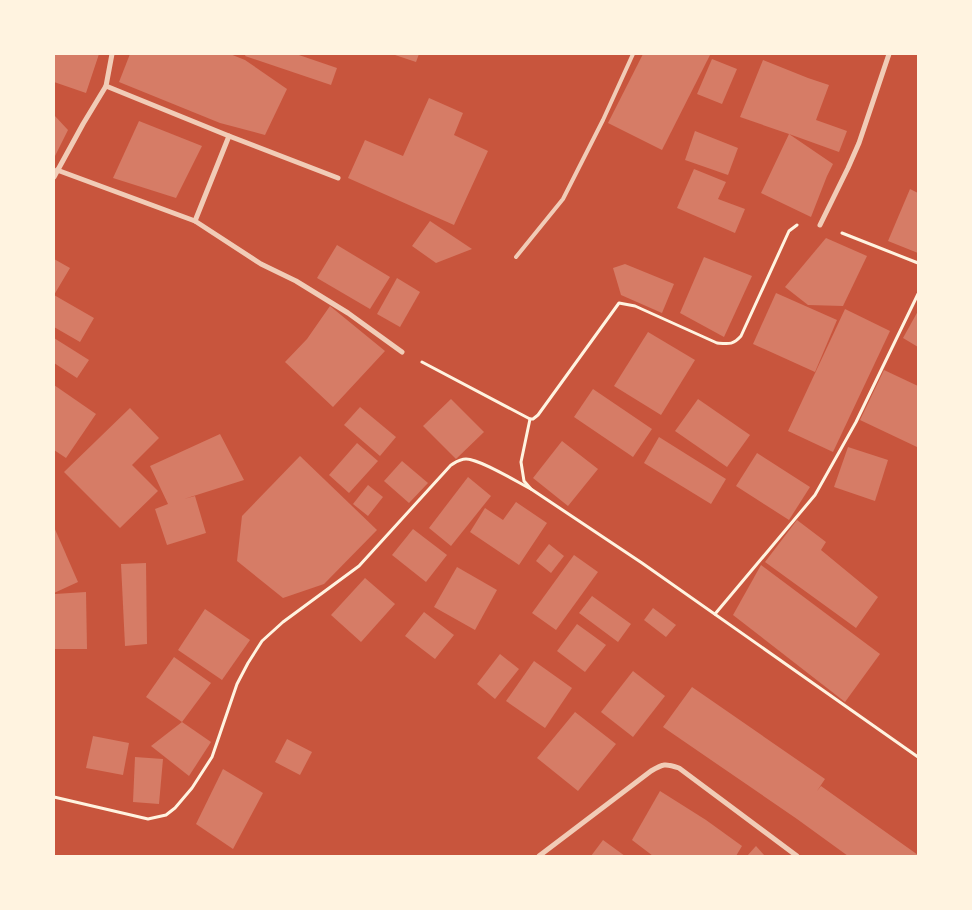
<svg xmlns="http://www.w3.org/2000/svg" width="972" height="910" font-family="'Source Serif 4',serif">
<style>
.building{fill:#d67c66}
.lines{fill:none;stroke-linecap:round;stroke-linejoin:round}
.path{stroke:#fff3e0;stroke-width:3}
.service{stroke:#f1ccb7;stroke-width:4}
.minor{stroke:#f1ccb7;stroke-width:5}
</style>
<rect width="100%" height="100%" fill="#c8553d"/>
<g class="building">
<path d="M54,54H99L86,93L54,82Z"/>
<path d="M130,54H230L245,60L287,89L265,135L220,123L119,82Z"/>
<path d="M246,54H296L337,68L331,85L245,56Z"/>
<path d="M392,54H419L416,62Z"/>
<path d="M643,54L710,55L662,150L608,123Z"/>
<path d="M712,59L737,69L722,104L697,94Z"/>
<path d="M763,60L808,78L829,85L816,120L847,131L839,152L789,134L833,164L827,176L811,217L761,193L789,134L740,117Z"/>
<path d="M429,98L463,113L454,135L488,151L454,225L348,178L365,140L403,156Z"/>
<path d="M54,115L68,130L54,158Z"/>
<path d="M139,121L202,146L176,198L113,178Z"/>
<path d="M695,131L738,148L728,175L685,160Z"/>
<path d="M694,169L726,182L718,199L745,209L735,233L677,208Z"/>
<path d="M910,189L918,193V253L888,241Z"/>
<path d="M430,221L472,249L436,263L412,246Z"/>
<path d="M826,238L867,256L843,306L808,305L785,287Z"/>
<path d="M337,245L390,277L370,309L317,278Z"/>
<path d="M704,257L752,276L724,337L680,313Z"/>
<path d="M54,259L70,268L54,295L94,318L80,342L54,327Z"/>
<path d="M625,264L674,284L662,313L621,295L613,268Z"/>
<path d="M397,278L420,292L400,327L377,314Z"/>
<path d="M776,293L837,320L815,372L753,344Z"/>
<path d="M330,306L385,351L333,407L285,362L307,339Z"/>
<path d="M845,309L890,331L833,452L788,431Z"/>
<path d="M918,311V347L903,338Z"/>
<path d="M648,332L695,360L661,415L614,386Z"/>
<path d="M54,338L89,360L77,378L54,363Z"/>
<path d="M884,370L918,386V445L917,447L860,420Z"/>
<path d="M54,385L96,414L66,458L54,450Z"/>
<path d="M593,389L652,429L633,457L574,417Z"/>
<path d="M451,399L484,432L456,459L423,426Z"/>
<path d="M698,399L750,435L727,467L675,431Z"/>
<path d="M360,407L396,437L380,456L344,425Z"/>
<path d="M130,408L159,438L132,465L158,491L120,528L64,472Z"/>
<path d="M220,434L244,480L184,499L195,496L206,533L167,545L155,509L168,504L150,466Z"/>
<path d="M659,437L726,479L711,504L644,463Z"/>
<path d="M562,441L598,469L568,506L533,478Z"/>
<path d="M357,443L378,461L349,493L329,475Z"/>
<path d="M848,447L888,460L875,501L834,487Z"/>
<path d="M757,453L810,487L789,520L736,486Z"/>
<path d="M300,456L377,530L324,584L283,598L237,561L242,516Z"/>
<path d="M402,461L428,483L409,503L384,481Z"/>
<path d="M468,477L491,496L451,546L429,528Z"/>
<path d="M368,485L383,497L368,516L353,504Z"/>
<path d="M516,502L547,523L519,565L470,532L485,508L503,520Z"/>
<path d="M797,520L826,542L821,550L878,597L856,628L765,562Z"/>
<path d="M54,527L78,582L54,593Z"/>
<path d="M413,529L447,555L426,582L392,555Z"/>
<path d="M549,544L564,556L551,573L536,561Z"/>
<path d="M574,555L598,572L556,630L532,613Z"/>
<path d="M146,563L147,644L125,646L121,564Z"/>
<path d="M761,565L880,654L845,702L733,615Z"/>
<path d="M457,567L497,590L475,630L434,607Z"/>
<path d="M365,578L395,604L361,642L331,615Z"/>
<path d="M86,592L87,649H55V594Z"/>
<path d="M592,596L631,624L618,642L579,613Z"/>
<path d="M653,608L676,625L666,637L644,620Z"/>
<path d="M205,609L250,640L222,680L178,650Z"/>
<path d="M424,612L454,635L435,659L405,636Z"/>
<path d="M577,624L606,645L585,672L557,651Z"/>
<path d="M500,654L519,669L495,699L477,684Z"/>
<path d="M174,657L211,683L182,722L146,697Z"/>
<path d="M534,661L572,688L545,728L506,701Z"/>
<path d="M633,671L665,696L633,737L601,712Z"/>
<path d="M692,687L825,779L817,791L821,786L918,855V856H848L797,819L663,727Z"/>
<path d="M575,712L616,744L578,791L537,758Z"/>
<path d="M182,722L211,742L189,776L151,746Z"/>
<path d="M93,736L129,743L123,775L86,768Z"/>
<path d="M287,739L312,752L300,775L275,762Z"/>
<path d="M135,757L163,759L159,804L133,802Z"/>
<path d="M223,769L263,793L233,849L196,824Z"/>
<path d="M660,791L706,820L742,846L736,856H653L632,840Z"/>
<path d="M603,840L625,856H591Z"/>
<path d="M756,846L765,856H747Z"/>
</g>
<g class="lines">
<g class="path">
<path d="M842,233L918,263"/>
<path d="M422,362L530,419H533L538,415L619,303L635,306L717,343C729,344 733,345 741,336L789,231L797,225"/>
<path d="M530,419L521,462L524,481L531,489L642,563L918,757"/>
<path d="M715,614L815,495L856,422L918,294"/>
<path d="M54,797L148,819L166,815L175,808L192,788L212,757L237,684L248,663L262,641L283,622L359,566L451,465C456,462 460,459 466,459C480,459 517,482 531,489"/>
</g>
<path class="service" d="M516,257L563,199L603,120L633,54"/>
<g class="minor">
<path d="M106,86L229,136L338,178"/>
<path d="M57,170L195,221L261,264L296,281L348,313L402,352"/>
<path d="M54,177L83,124L106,86L112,54"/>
<path d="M195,221L229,136"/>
<path d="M820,225L848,168L859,143L889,54"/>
<path d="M539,856L651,771C663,764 665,763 679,768L797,856"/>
</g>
</g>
<rect width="972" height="910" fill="none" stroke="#fff3e0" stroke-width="110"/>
</svg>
